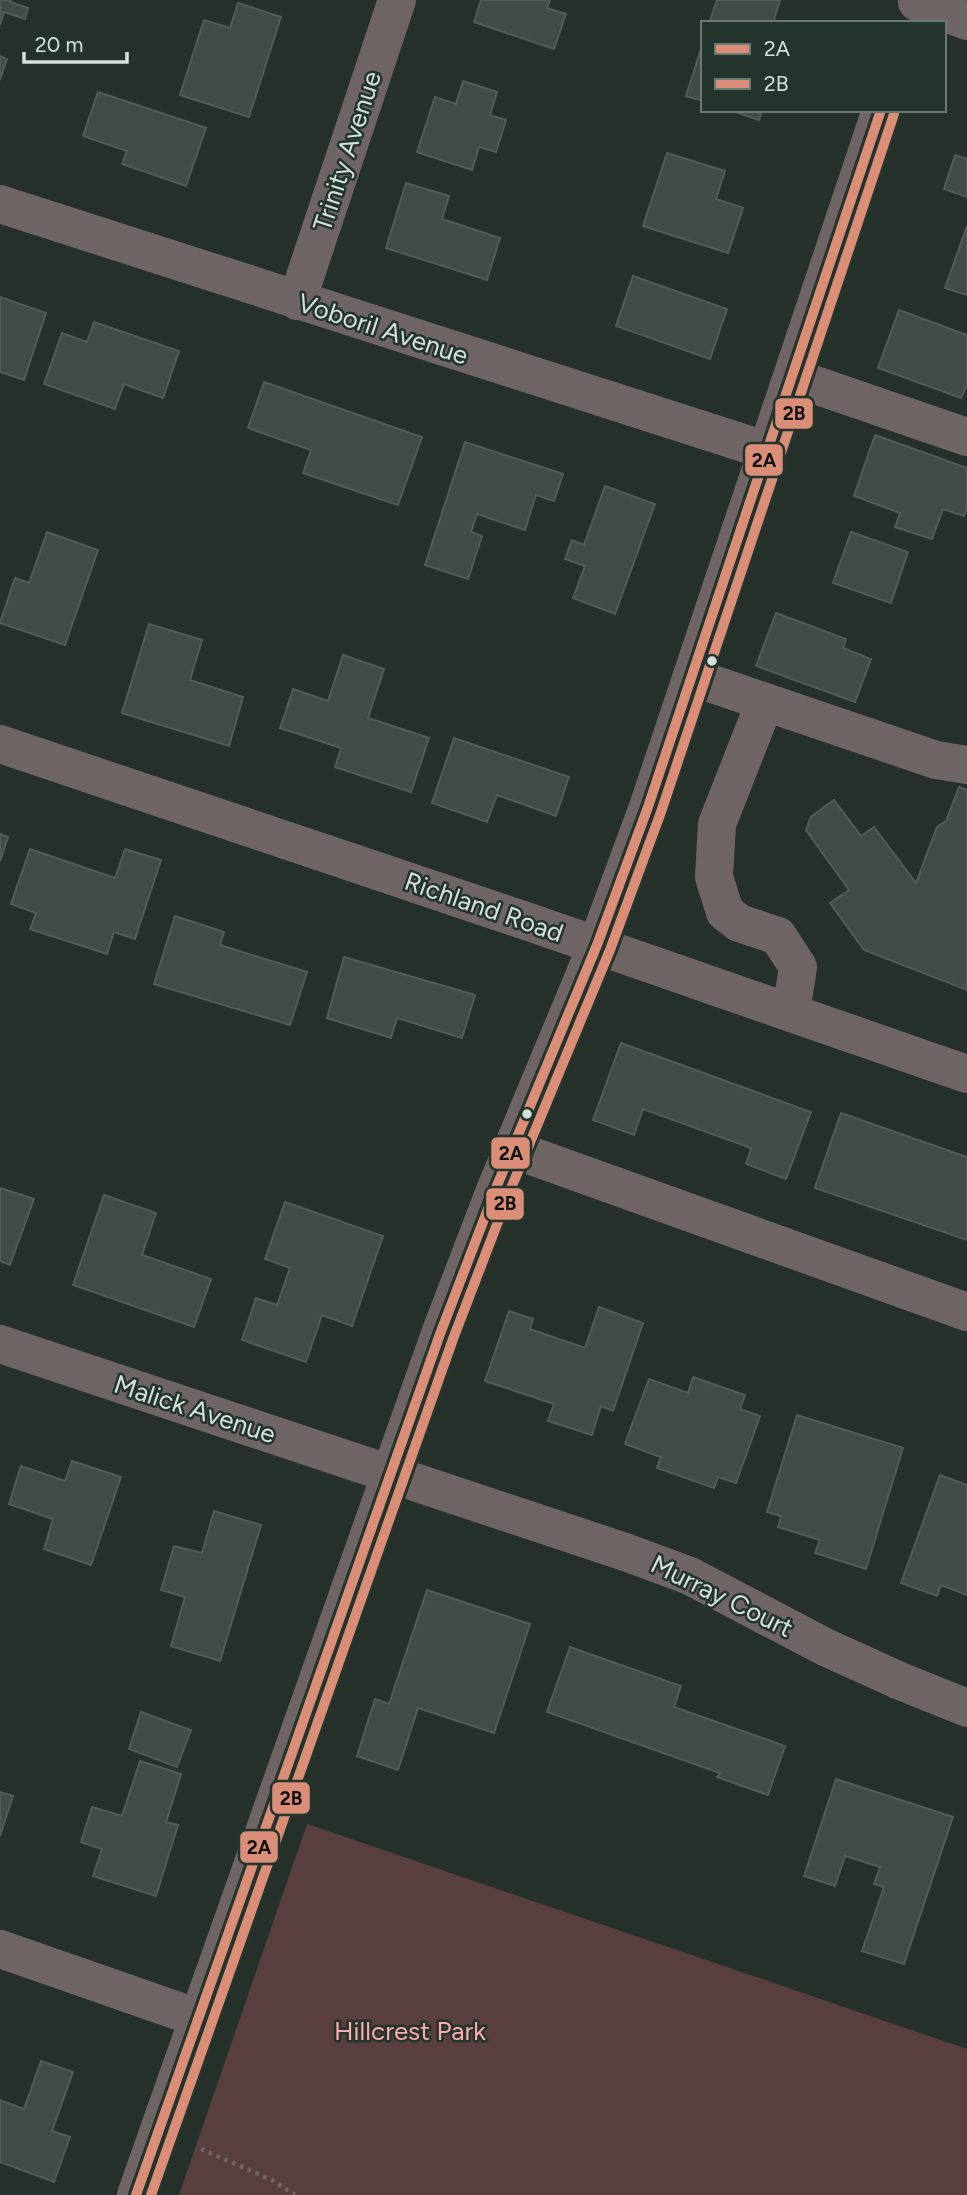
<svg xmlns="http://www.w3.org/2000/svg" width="967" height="2195" font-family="Figtree,sans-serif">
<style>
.green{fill:#593f40}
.building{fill:#434b47;stroke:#525b57;stroke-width:2}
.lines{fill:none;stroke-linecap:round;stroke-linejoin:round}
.path{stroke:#6d6867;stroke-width:4.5;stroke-dasharray:3.5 5;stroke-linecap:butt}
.minor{stroke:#706565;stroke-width:38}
.bus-1-casing{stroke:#23352d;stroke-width:16}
.bus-2-casing{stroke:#23352d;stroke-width:16}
.bus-1{stroke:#da8e78;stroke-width:10}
.bus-2{stroke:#da8e78;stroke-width:10}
.bus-dot{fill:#d5e0da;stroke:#23352d;stroke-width:2.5}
.labels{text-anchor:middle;stroke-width:5;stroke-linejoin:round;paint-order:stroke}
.street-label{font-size:26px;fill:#d5e0da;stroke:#23352d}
.park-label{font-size:26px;fill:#ffa8ae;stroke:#23352d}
.line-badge{stroke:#23352d;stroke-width:2.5}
.pale-badge-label{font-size:19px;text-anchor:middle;font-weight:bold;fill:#111}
</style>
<rect width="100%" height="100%" fill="#27312c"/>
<path class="green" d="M307,1824L967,2049V2195H179Z"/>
<g class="building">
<path d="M0,0H11L10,2L28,8L25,19L4,12L0,25Z"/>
<path d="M481,0H550L547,8L566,14L554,49L474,22Z"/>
<path d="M717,0H780L773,23H709Z"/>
<path d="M238,3L281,17L249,117L180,95L204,20L230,28Z"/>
<path d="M703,43V101L686,96Z"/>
<path d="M0,56L7,59L0,80Z"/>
<path d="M463,81L497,92L490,115L506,120L496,152L479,147L472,170L417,152L435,97L456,104Z"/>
<path d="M98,92L206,128L186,186L122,164L127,151L83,136Z"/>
<path d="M730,110H762L759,120Z"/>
<path d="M667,153L725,171L716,199L743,208L728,253L643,226Z"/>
<path d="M955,155L967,159V197L944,189Z"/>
<path d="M406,183L449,196L442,219L500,238L487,280L386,248Z"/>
<path d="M967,226V295L945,288Z"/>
<path d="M633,276L727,309L710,359L616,326Z"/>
<path d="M0,297L46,313L24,380L0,372Z"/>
<path d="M899,310L967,335V385L961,398L878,368Z"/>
<path d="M94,322L179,351L163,398L124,384L115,409L44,384L62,333L87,342Z"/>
<path d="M264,382L422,437L398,505L303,473L311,450L248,428Z"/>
<path d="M875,435L967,468V508L964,516L943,509L932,539L895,527L900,513L854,496Z"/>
<path d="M465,442L563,474L554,501L536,495L525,530L477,514L471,532L482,536L468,579L425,565Z"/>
<path d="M605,486L655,504L615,614L573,598L585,566L565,559L572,540L584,545Z"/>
<path d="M47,532L98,550L65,645L0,623L15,578L29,583Z"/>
<path d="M851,532L908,552L891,603L833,583Z"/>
<path d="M776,613L846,639L843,648L871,659L855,702L756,666Z"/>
<path d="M149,624L202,640L190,680L243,697L229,746L122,713Z"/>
<path d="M343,655L384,669L368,718L429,738L411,792L335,767L341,748L280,728L293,689L328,701Z"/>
<path d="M454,738L569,777L556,816L497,795L487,822L432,803Z"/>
<path d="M959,787L967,790V990L864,950L830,903L849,890L806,830L811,817L834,800L861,836L874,827L916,883L937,827L946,821Z"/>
<path d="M0,834L8,837L0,861Z"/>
<path d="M30,849L115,878L125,849L161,860L135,939L114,932L107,954L30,929L36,913L11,904Z"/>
<path d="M175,916L224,932L220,945L307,972L290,1025L154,984Z"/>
<path d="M344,957L475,995L462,1038L397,1018L391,1038L327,1018Z"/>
<path d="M621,1043L811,1112L786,1179L746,1164L751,1148L643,1109L634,1135L593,1120Z"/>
<path d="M841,1113L967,1157V1240L815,1188Z"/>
<path d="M0,1188L34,1199L10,1265L0,1261Z"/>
<path d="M104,1195L156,1213L142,1255L211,1279L194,1327L73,1285Z"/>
<path d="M285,1202L383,1236L352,1326L322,1315L306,1362L242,1340L256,1298L277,1305L290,1268L265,1259Z"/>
<path d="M599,1307L643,1323L613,1411L601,1406L592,1435L548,1421L554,1404L485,1381L509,1311L533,1319L530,1329L585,1348Z"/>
<path d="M693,1377L745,1395L740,1409L760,1416L736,1483L718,1477L714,1488L657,1468L661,1457L625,1444L649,1379L688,1393Z"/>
<path d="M797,1415L903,1448L866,1569L815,1553L820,1540L778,1527L781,1516L767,1512Z"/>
<path d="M72,1461L121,1477L91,1565L44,1549L53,1519L9,1504L21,1466L65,1481Z"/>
<path d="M940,1475L967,1485V1595L941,1585L937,1596L901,1583Z"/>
<path d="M214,1511L261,1525L220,1661L171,1646L185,1597L161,1590L174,1546L202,1553Z"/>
<path d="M427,1590L530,1624L494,1733L418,1708L398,1770L357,1756L375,1699L389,1704Z"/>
<path d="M570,1647L681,1686L674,1707L785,1746L768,1795L717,1777L720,1773L547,1712Z"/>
<path d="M141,1712L191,1730L177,1767L129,1749Z"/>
<path d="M140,1761L181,1774L166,1822L178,1825L156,1896L93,1876L102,1849L81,1842L92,1807L122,1816Z"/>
<path d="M836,1779L953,1817L904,1964L862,1951L884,1887L874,1884L880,1867L845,1856L835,1886L804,1876Z"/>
<path d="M0,1792L13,1796L0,1836Z"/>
<path d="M41,2061L73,2072L52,2131L70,2137L54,2182L0,2162V2100L24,2109Z"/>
</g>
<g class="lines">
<path class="path" d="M201,2149L272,2180L295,2195"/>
<g class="minor">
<path d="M917,2L967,21"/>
<path d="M0,204L768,451"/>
<path d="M297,301L397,0"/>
<path d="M792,377L967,437"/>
<path d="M692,677L936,760L967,765"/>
<path d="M765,702L717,824L714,877L725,912L739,923L778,936L798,967L791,1013"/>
<path d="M0,744L532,923L967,1074"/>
<path d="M512,1149L967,1312"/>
<path d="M0,1344L628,1553L690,1576L825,1647L900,1681L967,1708"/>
<path d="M0,1949L198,2018"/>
<path d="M136,2195L440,1334L496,1188L597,945L648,807L881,110"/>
</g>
<g class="bus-1-casing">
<path id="bus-1" d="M136,2195L440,1334L496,1188L597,945L648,807L881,110"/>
</g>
<g class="bus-2-casing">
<path id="bus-2" d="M151,2195L453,1339L509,1193L610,950L661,812L894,114"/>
</g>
<use href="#bus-1" class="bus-1"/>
<use href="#bus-2" class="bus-2"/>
</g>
<g class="bus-dot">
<circle cx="712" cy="661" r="6"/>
<circle cx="527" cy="1114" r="6"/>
</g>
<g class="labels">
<g class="street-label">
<text transform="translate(347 151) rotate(-72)" y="9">Trinity Avenue</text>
<text transform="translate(383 329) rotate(18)" y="9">Voboril Avenue</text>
<text transform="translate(484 907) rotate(19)" y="9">Richland Road</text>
<text transform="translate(195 1409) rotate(18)" y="9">Malick Avenue</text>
<text transform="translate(722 1596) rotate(26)" y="9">Murray Court</text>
</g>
<g class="park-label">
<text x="410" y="2040">Hillcrest Park</text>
</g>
</g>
<g class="line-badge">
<rect x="774" y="397" width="40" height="33" rx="7" fill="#da8e78"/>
<rect x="744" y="443" width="40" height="34" rx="7" fill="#da8e78"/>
<rect x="490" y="1136" width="41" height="34" rx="7" fill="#da8e78"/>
<rect x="485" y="1187" width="40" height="34" rx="7" fill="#da8e78"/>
<rect x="271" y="1781" width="40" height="34" rx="7" fill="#da8e78"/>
<rect x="239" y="1830" width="40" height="34" rx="7" fill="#da8e78"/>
</g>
<g class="pale-badge-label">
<text x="794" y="420">2B</text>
<text x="764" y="467">2A</text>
<text x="511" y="1160">2A</text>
<text x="505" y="1210">2B</text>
<text x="291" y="1805">2B</text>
<text x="259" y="1854">2A</text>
</g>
<rect x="701" y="21" width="245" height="91" fill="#23352d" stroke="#6a7972" stroke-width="2"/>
<rect x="715" y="44" width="35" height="10" fill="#da8e78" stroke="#6a7972" stroke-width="2"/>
<text x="764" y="56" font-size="21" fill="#d5e0da">2A</text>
<rect x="715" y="79" width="35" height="10" fill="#da8e78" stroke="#6a7972" stroke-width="2"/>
<text x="764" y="91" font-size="21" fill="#d5e0da">2B</text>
<path d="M24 52v10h103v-10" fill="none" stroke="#d5e0da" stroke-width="3.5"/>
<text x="35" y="52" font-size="21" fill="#d5e0da" stroke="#23352d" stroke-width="5" paint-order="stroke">20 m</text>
</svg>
